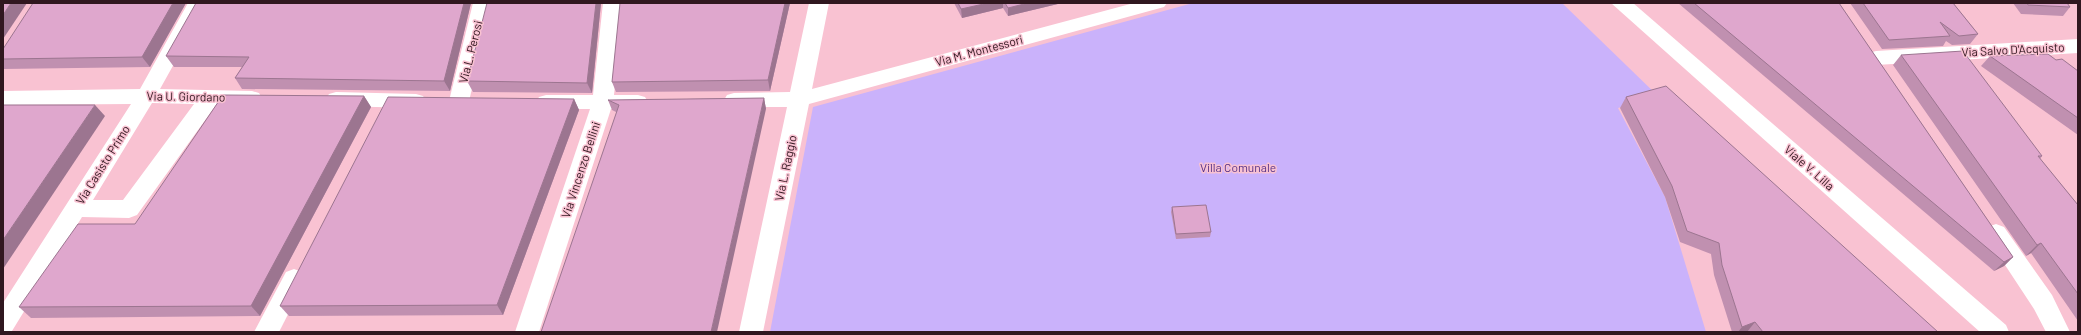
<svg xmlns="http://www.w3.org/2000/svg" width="2081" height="335" font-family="Barlow,sans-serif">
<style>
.green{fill:#cab2fb}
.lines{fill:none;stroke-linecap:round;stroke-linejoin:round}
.street{fill:#fff;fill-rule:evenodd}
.secondary{fill:#fff;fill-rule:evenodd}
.wall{fill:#c090b0}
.shaded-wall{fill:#9c7590}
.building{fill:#dfa7cd;stroke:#9c7590}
.labels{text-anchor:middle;stroke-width:3;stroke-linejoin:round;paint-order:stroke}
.street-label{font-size:12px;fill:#30171f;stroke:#f9c2d2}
.park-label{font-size:12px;fill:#553188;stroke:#f9c2d2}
</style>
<rect width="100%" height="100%" fill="#f9c2d2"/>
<path class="green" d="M1193,3H1562L1659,97L1618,108L1665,197L1706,332H770L813,107Z"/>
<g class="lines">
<g class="street">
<path d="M188,3H208L160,89L252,91L259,93L262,98L259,103L252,105H216L137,215L129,218L82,217L12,331L3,332V303L131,104L3,105V91L140,89ZM152,103L194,104L123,200H93Z"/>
<path d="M473,3H493L469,101L466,106L459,108L452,106L449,101Z"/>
<path d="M603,3H623L614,95H638L645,97L648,102L645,107L638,109H611L539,332H515L590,109H546L539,107L536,102L539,97L546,95H593Z"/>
<path d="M809,3H829L812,89L1134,3H1167L1164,7L809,104L763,332H739L787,107H734L727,105L724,100L727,95L734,93L790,92Z"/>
<path d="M2078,39V53L1876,65L1869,63L1866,58L1869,53L1876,51Z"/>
<path d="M336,92L416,94L423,96L426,101L423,106L416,108L336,106L329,104L326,99L329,94Z"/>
<path d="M1996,224L2004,227L2052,295L2070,332H2046L2034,309L1984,233L1988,227Z"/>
<path d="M294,269L302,272L306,279L279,332H254L286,272Z"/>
</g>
<path class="secondary" d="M1611,3H1633L2006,325L2009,332H1980Z"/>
</g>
<g class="wall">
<path d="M186,3L150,67L3,69V49Z"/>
<path d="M471,3L450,91L242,89L235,78L242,67H174L166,56Z"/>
<path d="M601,3L592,93L473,92L467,81Z"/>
<path d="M790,3L770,91L616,92L612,82Z"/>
<path d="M954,3H1062L1008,16L1003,8L962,18Z"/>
<path d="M1678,3H1839L2013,257L2004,266L1994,271Z"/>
<path d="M1850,3H1953L1978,34L1970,44L1952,45L1946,41L1943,46L1882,49Z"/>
<path d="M2013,3H2067L2070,7L2063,16L2021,14Z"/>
<path d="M1901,55L2042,156L2040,159L2078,205V321L2031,253L2026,256L1893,65Z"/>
<path d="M1990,56L2056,60L2078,71V135L1981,66Z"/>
<path d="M364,96L371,107L260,316L31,318L19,307L135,224Z"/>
<path d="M1626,97L1938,332H1732L1714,275L1711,254L1680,242L1665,197L1620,108Z"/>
<path d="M764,98L766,109L616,112L612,110L608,100Z"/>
<path d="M574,99L579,110L503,315L289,316L280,306Z"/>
<path d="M1172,207L1211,232L1210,237L1176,239L1171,212Z"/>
</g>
<g class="shaded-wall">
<path d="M11,3H27L3,39V15Z"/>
<path d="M173,3H186L150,67L142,57Z"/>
<path d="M464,3H471L450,91L444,81Z"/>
<path d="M596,3H601L592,93L587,83Z"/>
<path d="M785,3H790L770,91L768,80Z"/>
<path d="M988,3H1003V8L962,18L961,9Z"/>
<path d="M1028,3H1062L1008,16V8Z"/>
<path d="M364,96L371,107L260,316L251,306Z"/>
<path d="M764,98L766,109L717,332H711Z"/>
<path d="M574,99L579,110L503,315L497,305Z"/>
<path d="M95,105L105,116L3,269V240Z"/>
<path d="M2041,243L2031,253L2026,256L2037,245Z"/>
<path d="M2013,257L2004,266L1994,271L2004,262Z"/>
<path d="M1755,322L1747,332H1738L1742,327Z"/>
</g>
<g class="building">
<path d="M3,3H11L3,15Z"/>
<path d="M33,3H173L142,57L3,59V49Z"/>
<path d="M196,3H464L444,81L235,78L249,57L166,56Z"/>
<path d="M487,3H596L587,83L467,81Z"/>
<path d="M620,3H785L768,80L612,82Z"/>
<path d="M958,3H988L961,9Z"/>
<path d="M1005,3H1028L1008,8Z"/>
<path d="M1694,3H1839L2013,257L2004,262Z"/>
<path d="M1863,3H1953L1978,34L1959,36L1940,22L1950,36L1889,40Z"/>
<path d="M2027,3H2067L2070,7L2028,5Z"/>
<path d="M1963,51L2042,156H2038L2078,205V294L2041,243L2037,245L1901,55Z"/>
<path d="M2048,54L2056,60L2062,59L2078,71V118L1990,56Z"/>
<path d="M1666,86L1938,332H1763L1755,322L1742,327L1722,265L1719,243L1687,231L1672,186L1626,97Z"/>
<path d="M223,95L364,96L251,306L19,307L78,224H135Z"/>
<path d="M388,97L574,99L497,305L280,306Z"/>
<path d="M764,98L711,332H541L619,105L608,100Z"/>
<path d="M3,105H95L3,240Z"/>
<path d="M1206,205L1211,232L1176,234L1172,207Z"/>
</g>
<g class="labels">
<g class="street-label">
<text transform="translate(2013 50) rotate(-3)" y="4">Via Salvo D'Acquisto</text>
<text transform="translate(979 51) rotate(-15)" y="4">Via M. Montessori</text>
<text transform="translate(471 52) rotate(-76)" y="4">Via L. Perosi</text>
<text transform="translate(186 97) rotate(1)" y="4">Via U. Giordano</text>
<text transform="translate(103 165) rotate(-58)" y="4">Via Casisto Primo</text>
<text transform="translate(786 168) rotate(-78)" y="4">Via L. Raggio</text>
<text transform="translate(1809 168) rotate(41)" y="4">Viale V. Lilla</text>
<text transform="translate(581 170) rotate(-72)" y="4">Via Vincenzo Bellini</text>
</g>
<g class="park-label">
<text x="1238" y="172">Villa Comunale</text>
</g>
</g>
<rect width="2081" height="335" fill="none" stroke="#30171f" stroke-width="8"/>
</svg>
